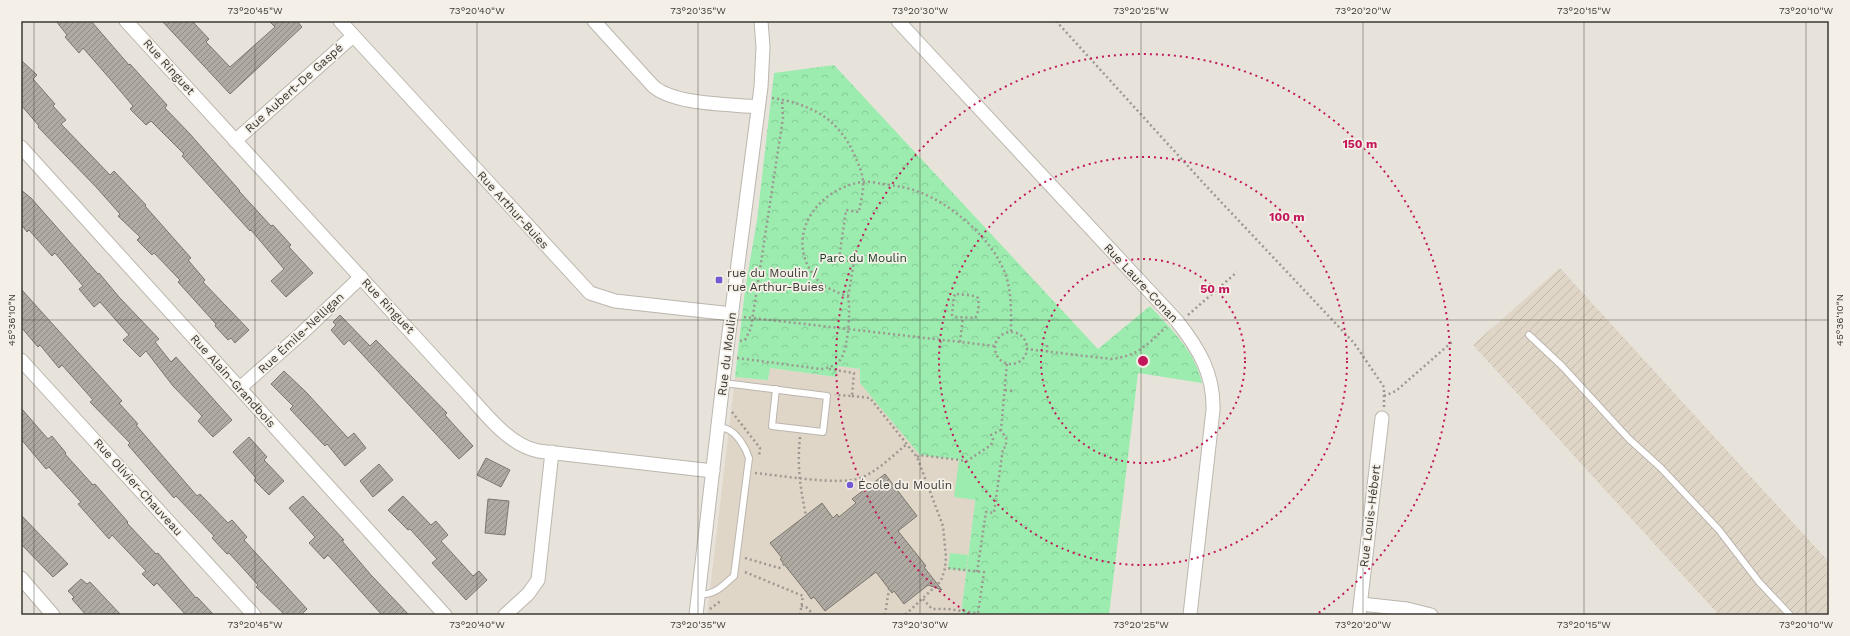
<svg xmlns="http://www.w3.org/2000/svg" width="1850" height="636" font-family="'Work Sans',sans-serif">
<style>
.built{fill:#e0d6c7}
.industrial{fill:url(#industrial-furrows)}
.green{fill:#9cecaf}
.park{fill:url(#park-crowns)}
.building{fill:url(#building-hatch);stroke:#7b766e}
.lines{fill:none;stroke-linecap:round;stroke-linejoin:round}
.service-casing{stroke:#bbb6ae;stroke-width:8}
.minor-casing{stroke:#bbb6ae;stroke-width:15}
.path{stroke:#9c9891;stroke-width:2.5;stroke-dasharray:2 3;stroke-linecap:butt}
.service{stroke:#fff;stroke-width:6}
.minor{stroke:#fff;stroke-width:13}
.ticks{fill:none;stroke:#3b3935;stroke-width:1;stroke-opacity:0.45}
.ring{fill:none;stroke:#c2185b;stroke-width:2;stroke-dasharray:2 4}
.poi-dot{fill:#7258d2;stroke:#f5f0e7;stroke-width:1.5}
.labels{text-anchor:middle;stroke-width:3.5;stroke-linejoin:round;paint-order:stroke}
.street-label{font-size:12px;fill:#3b3935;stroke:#f5f0e7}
.park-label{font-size:12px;fill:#13381e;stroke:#f5f0e7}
.poi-label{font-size:12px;fill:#3b3935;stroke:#f5f0e7;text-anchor:start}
.centre{fill:#c2185b;stroke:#f5f0e7;stroke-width:2}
.ring-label{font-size:12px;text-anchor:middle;font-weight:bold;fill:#c2185b;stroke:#f5f0e7;stroke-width:3.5;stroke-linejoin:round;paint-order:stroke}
.neatline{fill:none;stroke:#3b3935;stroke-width:1.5}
.ticks-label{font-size:10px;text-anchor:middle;fill:#3b3935}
</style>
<defs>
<pattern id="industrial-furrows" width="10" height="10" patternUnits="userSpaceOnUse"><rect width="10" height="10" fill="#e0d6c7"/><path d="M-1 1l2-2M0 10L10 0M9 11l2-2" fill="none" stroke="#c1b8ac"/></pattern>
<pattern id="park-crowns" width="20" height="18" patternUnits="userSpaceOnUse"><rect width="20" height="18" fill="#9cecaf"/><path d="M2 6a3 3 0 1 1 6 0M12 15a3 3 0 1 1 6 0" fill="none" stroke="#87cb97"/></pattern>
<pattern id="building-hatch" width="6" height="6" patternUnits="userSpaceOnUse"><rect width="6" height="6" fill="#b0aba2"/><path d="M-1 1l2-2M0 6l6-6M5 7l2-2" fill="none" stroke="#908c85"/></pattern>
</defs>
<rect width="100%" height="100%" fill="#e8e3da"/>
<path class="built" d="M837,366L860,369L980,462L961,615H707L735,377L767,380L769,368L835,377Z"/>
<path class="industrial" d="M1560,268L1829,562V615H1719L1473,345Z"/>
<g class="green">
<path d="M959,460L980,462L976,500L954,497Z"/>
<path d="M950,553L968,555L966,571L948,569Z"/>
</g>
<path class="park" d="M834,65L1098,349L1150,306C1171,329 1195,351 1202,383L1138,373L1109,615H961L980,462L920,455L860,383V369L838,366L836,377L770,368L768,380L735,377L745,290L757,220L774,73Z"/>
<g class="building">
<path d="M56,21H91L129,65L130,64L167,105L165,108L190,134L240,191H239L271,226L273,225L291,245L289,247L313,273L286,297L271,281L284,269L251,230L250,231L182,156L184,154L151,121L146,125L130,109L133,106L111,80L83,48L79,53L65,37L67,35Z"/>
<path d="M162,21H192L209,39L206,42L230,67L275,27L269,21H297L302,27L230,94Z"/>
<path d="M21,60L37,75L33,79L55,104L53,106L66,120L61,124L110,175L114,171L146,205L145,206L191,258L188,260L205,280L203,282L249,330L235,343L231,338L228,340L215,326L216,324L178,282L180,280L154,253L152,255L137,240L140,237L118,216L120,214L96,187L38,127L39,126L21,105Z"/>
<path d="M21,190L31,198L98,274L99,273L119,297L159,339L155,342L171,362L176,357L232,420L213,437L198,421L202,416L173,386L146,351L140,357L123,340L129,335L100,302L94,307L79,289L83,286L55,253L52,256L29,230L27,232L21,224Z"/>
<path d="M21,289L122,401L119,403L138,424L136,425L197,496L200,494L228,523L232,520L247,537L244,540L307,609L301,615H285L256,587L258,585L229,553L227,554L212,538L214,536L176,496L174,498L128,445L130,443L90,402L93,400L62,365L59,368L40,345L38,347L21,327Z"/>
<path d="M340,315L370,346L376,340L447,413L445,415L473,446L459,459L349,340L344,345L331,330L336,325L333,322Z"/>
<path d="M284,371L307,393L348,438L354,433L366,448L345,466L327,444L325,446L306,426L290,409L293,406L271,384Z"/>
<path d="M21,408L48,439L52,436L66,453L65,454L93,485L95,484L128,522L127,523L156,554L158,553L196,598L197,597L214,615H186L157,583L154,586L142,574L146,571L112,535L109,539L78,504L81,502L49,467L46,469L21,439Z"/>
<path d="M249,437L267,457L264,460L284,481L269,495L254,480L256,478L233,452Z"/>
<path d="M486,458L510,470L501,487L477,475Z"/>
<path d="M379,464L393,480L373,497L360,481Z"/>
<path d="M885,474L917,516L898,531L926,566L924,567L942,590L928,585L904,604L894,591L892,593L876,572L825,611L814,597L811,599L807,593L780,559L782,558L770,543L822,503L833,518L837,514L839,517L856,503L852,499Z"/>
<path d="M303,496L344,540L342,541L371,575L409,615H382L328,555L324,559L309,543L315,537L289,508Z"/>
<path d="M403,496L431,525L436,521L448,535L441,541L473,576L479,571L487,580L466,600L432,563L437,559L410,529L408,530L388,510Z"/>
<path d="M488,499L509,501L505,535L485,533Z"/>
<path d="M21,515L68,564L53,577L21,544Z"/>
<path d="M81,579L87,584L90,582L121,615H86L72,599L74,597L68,591Z"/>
</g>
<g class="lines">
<g class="service-casing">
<g id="service">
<path d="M1529,335L1562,366L1629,439L1661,468L1719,530L1759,582L1790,615"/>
<path d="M723,383C758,387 793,392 827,396L823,432L772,426L776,389"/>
<path d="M698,594C715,596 722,586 734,576L749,458C746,448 737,433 727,429C725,428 720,428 717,428"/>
</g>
</g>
<g class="minor-casing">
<g id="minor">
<path d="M126,21L461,387C483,410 506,444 538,451L713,471"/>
<path d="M340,21L590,293L615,301L732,314"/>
<path d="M594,21L653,86C674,105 730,104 758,107"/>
<path d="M898,21L1177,321C1199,349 1214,374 1213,410L1190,615"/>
<path d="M235,141L353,36"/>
<path d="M21,147L445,615"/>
<path d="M21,360L254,615"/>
<path d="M240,388L302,333L361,277"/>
<path d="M21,578L53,615"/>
<path d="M1361,604L1407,609L1431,615"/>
<path d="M505,615L528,594L538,580L552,452"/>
<path d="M696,615L726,356L761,87L763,47L761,21"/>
<path d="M1359,615L1382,418"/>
</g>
</g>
<g class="path">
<path d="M1056,21L1207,187L1354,343L1384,387V407"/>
<path d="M772,98C812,104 841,120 856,159C859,165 863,175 863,182C864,192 860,203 859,212L846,210L839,259L854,262L848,297"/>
<path d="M957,294L975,296L978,298C979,304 979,313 975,318L955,317L952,315L954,296Z"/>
<path d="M1188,315L1237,272"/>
<path d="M744,317L995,346"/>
<circle cx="1011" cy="348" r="16"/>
<path d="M740,341L745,340L751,328L783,118L782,99"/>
<path d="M960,342L963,317"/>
<path d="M940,348L941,340"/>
<path d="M1026,349L1111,359C1138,356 1147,345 1166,327"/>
<path d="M1047,352V344"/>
<path d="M737,358L821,369C829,368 838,365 842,357C848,345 851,310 848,297C836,291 823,288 815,277C783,236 817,189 862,182C869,181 877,183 883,184C896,186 907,187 919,192C952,204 992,239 1005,273C1012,292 1011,313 1011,333"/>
<path d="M829,369L854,373L852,396L835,395"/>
<path d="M1005,390L1015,391"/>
<path d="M852,396L870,398L917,457L943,526L946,557L945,568L941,581L905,615"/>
<path d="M1384,396L1396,391L1453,341"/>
<path d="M732,412L760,448L759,456"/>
<path d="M800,437C797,467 800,486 806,516"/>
<path d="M917,457L920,455L967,461L991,445L993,439L991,435L1001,430"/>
<path d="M755,473C778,475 841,486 860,478C877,472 892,456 907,444"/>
<path d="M745,558L779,568L784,564"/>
<path d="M745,572L803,596L800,615"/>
<path d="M977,572L986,512L994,513L1003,448L1006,447V438L1001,430L1007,363"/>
<path d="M923,599L932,609H948L978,613L984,572L945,568"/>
<path d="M801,606L806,607L814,615"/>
<path d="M710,609L722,600"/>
<path d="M885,615L889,589"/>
</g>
<use href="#service" class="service"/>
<use href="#minor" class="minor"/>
</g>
<path class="ticks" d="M34,21V615M255,21V615M477,21V615M698,21V615M920,21V615M1141,21V615M1363,21V615M1584,21V615M1806,21V615M21,320H1829"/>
<g class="ring">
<circle cx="1143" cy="361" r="102"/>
<circle cx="1143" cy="361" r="204"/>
<path d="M969 614A307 307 0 1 1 1317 614"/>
</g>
<g class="poi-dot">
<rect x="715" y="276" width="8" height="8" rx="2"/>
<circle cx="850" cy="485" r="4"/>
</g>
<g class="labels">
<g class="street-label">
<text transform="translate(169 67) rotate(48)" y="4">Rue Ringuet</text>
<text transform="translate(294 88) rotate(-42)" y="4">Rue Aubert-De Gaspé</text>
<text transform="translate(513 210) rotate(48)" y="4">Rue Arthur-Buies</text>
<text transform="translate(1141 283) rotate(47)" y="4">Rue Laure-Conan</text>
<text transform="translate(388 306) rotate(47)" y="4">Rue Ringuet</text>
<text transform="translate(301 333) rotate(-43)" y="4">Rue Émile-Nelligan</text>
<text transform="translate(727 354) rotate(-83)" y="4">Rue du Moulin</text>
<text transform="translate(233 381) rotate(48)" y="4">Rue Alain-Grandbois</text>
<text transform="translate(138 487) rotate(48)" y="4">Rue Olivier-Chauveau</text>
<text transform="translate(1370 516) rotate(-83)" y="4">Rue Louis-Hébert</text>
</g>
<g class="park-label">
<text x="863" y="262">Parc du Moulin</text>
</g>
<g class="poi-label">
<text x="727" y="277">rue du Moulin /<tspan x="727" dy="14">rue Arthur-Buies</tspan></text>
<text x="858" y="489">École du Moulin</text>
</g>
</g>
<circle cx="1143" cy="361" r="6" class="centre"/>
<g class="ring-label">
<text x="1360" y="148">150 m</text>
<text x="1287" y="221">100 m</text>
<text x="1215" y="293">50 m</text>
</g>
<rect width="1850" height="636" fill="none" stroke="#f5f0e7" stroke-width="44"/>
<rect x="22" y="22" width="1806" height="592" class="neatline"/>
<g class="ticks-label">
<text x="255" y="14">73°20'45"W</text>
<text x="477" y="14">73°20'40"W</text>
<text x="698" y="14">73°20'35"W</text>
<text x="920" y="14">73°20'30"W</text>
<text x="1141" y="14">73°20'25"W</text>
<text x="1363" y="14">73°20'20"W</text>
<text x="1584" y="14">73°20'15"W</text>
<text x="1806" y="14">73°20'10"W</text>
<text transform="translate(11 320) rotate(-90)" y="4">45°36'10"N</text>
<text transform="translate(1839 320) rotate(-90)" y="4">45°36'10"N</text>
<text x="255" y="628">73°20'45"W</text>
<text x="477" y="628">73°20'40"W</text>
<text x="698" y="628">73°20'35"W</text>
<text x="920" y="628">73°20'30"W</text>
<text x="1141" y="628">73°20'25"W</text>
<text x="1363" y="628">73°20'20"W</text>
<text x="1584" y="628">73°20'15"W</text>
<text x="1806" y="628">73°20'10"W</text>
</g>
</svg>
